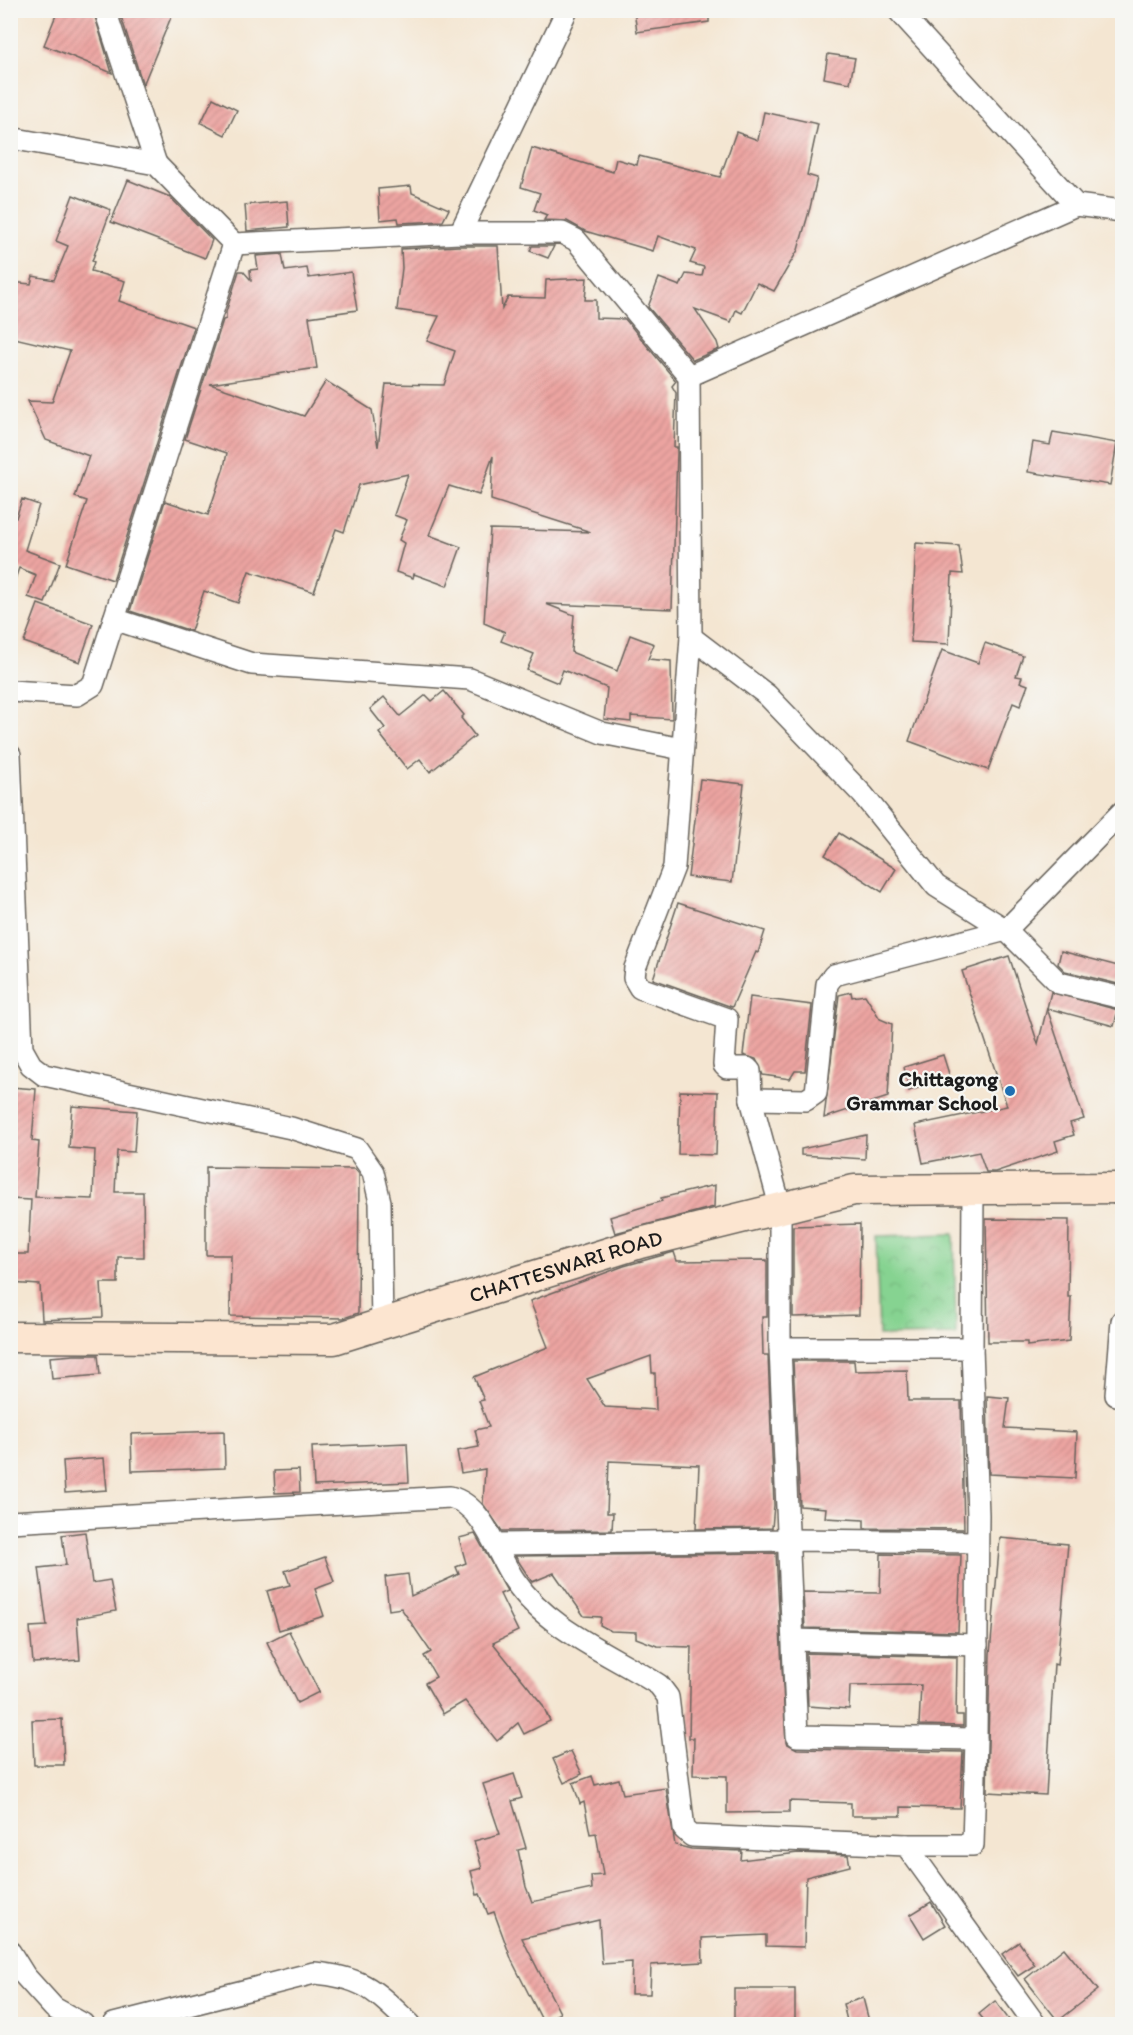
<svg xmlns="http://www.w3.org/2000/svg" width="1133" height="2035" font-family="Itim,sans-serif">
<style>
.park{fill:url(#park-crowns);stroke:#517856;stroke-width:1.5}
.building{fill:url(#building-hatch);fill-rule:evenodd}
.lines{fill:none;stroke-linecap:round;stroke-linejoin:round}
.minor-casing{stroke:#68635c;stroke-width:24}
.secondary-casing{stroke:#68635c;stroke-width:33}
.minor{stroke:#fff;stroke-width:21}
.secondary{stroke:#fce5d0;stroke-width:30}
.poi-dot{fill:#1f6fb2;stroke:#f6f6f2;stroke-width:2}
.labels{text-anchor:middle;stroke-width:4.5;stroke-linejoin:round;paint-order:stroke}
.poi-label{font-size:21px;font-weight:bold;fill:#1c1c1c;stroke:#f6f6f2;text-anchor:end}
.street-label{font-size:21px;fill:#1c1c1c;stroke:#f6f6f2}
</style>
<defs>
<pattern id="park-crowns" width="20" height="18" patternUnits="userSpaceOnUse" patternTransform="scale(1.5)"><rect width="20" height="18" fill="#86d391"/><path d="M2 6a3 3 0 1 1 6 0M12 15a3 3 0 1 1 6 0" fill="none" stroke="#73b57c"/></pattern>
<pattern id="building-hatch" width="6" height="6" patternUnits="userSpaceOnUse" patternTransform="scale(1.5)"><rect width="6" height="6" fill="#eca4a1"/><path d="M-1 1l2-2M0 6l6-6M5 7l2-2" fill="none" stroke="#ca8d8a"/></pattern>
</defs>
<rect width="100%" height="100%" fill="#f6f6f2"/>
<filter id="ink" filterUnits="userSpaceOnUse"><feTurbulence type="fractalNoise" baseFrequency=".0167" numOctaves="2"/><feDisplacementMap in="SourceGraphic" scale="12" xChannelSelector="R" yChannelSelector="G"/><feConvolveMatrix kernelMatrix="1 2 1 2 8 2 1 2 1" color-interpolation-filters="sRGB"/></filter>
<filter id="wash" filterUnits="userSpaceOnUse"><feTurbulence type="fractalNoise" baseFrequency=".008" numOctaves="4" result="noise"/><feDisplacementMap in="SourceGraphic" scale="24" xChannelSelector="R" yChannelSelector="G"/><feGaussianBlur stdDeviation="1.35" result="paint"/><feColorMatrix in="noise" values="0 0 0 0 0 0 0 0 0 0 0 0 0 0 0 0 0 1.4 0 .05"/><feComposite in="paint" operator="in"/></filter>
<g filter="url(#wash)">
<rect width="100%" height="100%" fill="#f4e6d2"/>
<path class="park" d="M954,1234L956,1335L879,1336L876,1236Z"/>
<g id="blocks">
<g class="building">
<path d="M58,10H93L112,73L44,45Z"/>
<path d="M119,10H174L143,85Z"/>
<path d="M634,10H709V22L637,32Z"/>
<path d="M828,54L855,58L850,83L824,78Z"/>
<path d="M213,98L237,110L225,135L201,123Z"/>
<path d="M764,112L818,124L807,175L817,178L810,208L798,250L774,291L757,283L742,313L736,310L731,322L695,309L717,342L719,349L693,360L648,307L659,278L680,286L686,274L702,276L704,267L690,263L696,250L658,236L653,251L585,231L567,221L544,220L547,215L534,210L540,193L521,187L532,148L613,172L616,159L637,165L639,156L720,177L736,132L758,140Z"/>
<path d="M128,180L170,197L212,240L205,258L111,222Z"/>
<path d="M411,186L412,193L449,209L443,221L399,223L398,218L380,220L378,189Z"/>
<path d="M73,195L111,210L92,261L94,262L91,271L125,281L119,301L194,327L113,580L66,564L87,501L75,497L89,456L46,440L28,401L52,402L70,351L10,337V282L31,284L33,276L54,280L68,246L56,241Z"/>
<path d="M287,201L289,227L247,231L245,205Z"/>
<path d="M459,246H498L502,309L508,297L545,298L546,280L587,278L585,300H596V318L625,319L676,381L672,386L676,393L674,447H677V453L672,609L546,604L574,615L571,652L617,671L630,635L654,644L648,659L671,661L672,719L631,716V722L604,719L607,688L563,670L558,683L527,670L534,654L501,641L505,632L484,623L490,529L591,532L491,500L493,456L479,495L449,486L429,535L461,547L447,586L414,574L413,578L396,572L404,543L399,540L407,520L394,515L408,474L359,485L344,532L336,529L314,592L249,571L238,603L204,591L191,631L130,611L165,501L208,515L224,467L227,453L185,439L223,320L226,319V312L239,271H243L251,280L250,270L258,269L256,256L282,254L285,271L307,268L309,278L351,272L357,310L309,317L317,368L210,384L304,416L326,381L372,410L378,447L386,384L444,385L455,351L427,341L439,316L397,310L402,268L401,249Z"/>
<path d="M532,246H554L548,258L530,251Z"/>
<path d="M1053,432L1117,443L1110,485L1028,472L1033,442L1050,445Z"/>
<path d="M22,499L39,505L25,550L60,563L45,603L28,597L36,575L19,568L14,582H10V516L16,518Z"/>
<path d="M916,543L959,546L963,574L952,573L949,644L911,642Z"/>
<path d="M38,604L93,624L80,662L24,642Z"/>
<path d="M985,643L1023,656L1016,676L1022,677L1020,682L1028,685L1020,706L1013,703L988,770L909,741L942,650L978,663Z"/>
<path d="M444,691L464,715L461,718L475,736L430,772L420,759L407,769L379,733L385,728L370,709L384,697L400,716L426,695L432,701Z"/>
<path d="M700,779L744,784L732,882L688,877Z"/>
<path d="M839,833L896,869L882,892L825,855Z"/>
<path d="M678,903L765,931L758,953L756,952L732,1007L653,979Z"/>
<path d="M1061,951L1122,967V985L1065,971L1058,964Z"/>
<path d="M1009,956L1038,1044L1051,992L1118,1010L1114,1026L1047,1008L1084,1119L1070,1123L1074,1135L1055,1141L1058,1151L995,1172H986L979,1152L923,1163L915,1125L1007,1106L962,971Z"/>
<path d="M851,992L852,997L865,995L880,1019L892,1024L888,1097L824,1118L839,995Z"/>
<path d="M750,997L812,1005L805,1071H795L790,1079L763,1075L756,1059L743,1055Z"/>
<path d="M943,1055L950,1077L909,1091L904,1067Z"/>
<path d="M10,1087L36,1089L32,1141L39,1142L35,1197L93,1199L95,1150L69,1148L72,1106L137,1111L134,1152L117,1151L115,1192H143L144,1257H118V1283H101L103,1317L42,1320L40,1285L10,1283V1254H28L31,1200L10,1199Z"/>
<path d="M680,1091L718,1092L716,1155L678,1154Z"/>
<path d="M866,1135L865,1159L801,1155V1149Z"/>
<path d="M206,1167L355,1169L359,1174L358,1313L344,1318L230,1316L231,1255H206Z"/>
<path d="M715,1185L714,1207L615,1233L610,1217L662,1201L661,1198Z"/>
<path d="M986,1219L1069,1220L1068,1297H1071L1069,1341L1027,1346V1342H988Z"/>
<path d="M860,1224L859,1315L793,1317V1226Z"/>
<path d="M674,1252L677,1261L767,1260V1317H762L763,1355H768L774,1505L772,1528L696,1529L699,1465L609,1461L607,1513H613L612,1530L502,1531L483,1504L485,1469L461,1473L457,1451L479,1447L475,1430L489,1427L479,1401L484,1400L474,1377L548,1347L530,1301L624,1266ZM651,1356L652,1373H655L656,1410L605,1407L587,1379Z"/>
<path d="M74,1355H98L100,1375L52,1379L50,1357Z"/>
<path d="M793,1361H854L855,1371L907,1370L908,1401H961L964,1529L864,1528V1520L825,1518L826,1508L800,1506Z"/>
<path d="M987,1396L1009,1398L1005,1428L1077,1432L1075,1478L989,1474Z"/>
<path d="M224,1431L225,1468L132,1471L131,1434Z"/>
<path d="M407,1443L409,1482L314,1486L312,1447Z"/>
<path d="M104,1458L107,1490L65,1493L63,1461Z"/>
<path d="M299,1470L300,1492L275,1493L274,1471Z"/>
<path d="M85,1532L92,1583L110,1580L116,1611L77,1618L80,1660L33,1663L30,1627L47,1626L39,1568L66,1565L62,1535Z"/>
<path d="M475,1534L507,1591L500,1594L518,1631L493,1643L542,1704L550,1721L524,1734L518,1723L497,1741L465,1701L443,1714L425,1683L436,1677L424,1656L431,1652L401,1608L389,1610L385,1577L408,1574L411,1596L459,1574L456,1567L466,1563L459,1538Z"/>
<path d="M1000,1538L1068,1544L1057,1665L1054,1664L1046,1795L987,1792L990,1654Z"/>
<path d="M776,1553L786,1743L797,1749L963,1752L960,1808L901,1807V1816H851V1803L789,1801V1812L727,1813V1776L693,1775L694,1738H689L691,1647L657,1646L636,1638V1632L611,1631L600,1625L601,1617L584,1616L554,1573L532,1582L515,1556Z"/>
<path d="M881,1554L961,1555L958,1632L805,1628L803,1592L880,1593Z"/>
<path d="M325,1557L334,1582L315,1589L324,1616L279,1630L267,1591L290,1585L285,1571Z"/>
<path d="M289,1631L319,1692L297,1703L267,1642Z"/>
<path d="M806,1653L957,1657L956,1715H963V1726L919,1725L921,1685L850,1686L849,1709L808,1706Z"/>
<path d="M62,1719L64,1765H34L32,1720Z"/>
<path d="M571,1751L582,1774L564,1783L553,1759Z"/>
<path d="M514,1774L522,1798L512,1801L526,1848L518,1850L526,1887L532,1902L592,1889L591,1876L603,1875L596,1833L590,1834L584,1802L580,1804L573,1783L592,1776L595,1785L619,1779L623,1794L666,1788L675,1845L691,1849L742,1851L741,1860L798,1853L848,1855L850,1866L806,1877L804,1947L766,1946V1935L702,1938L703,1962L651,1965L650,1994H631L632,1962L602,1964L599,1920L522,1938L560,2013L543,2022L512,1961L494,1912L488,1914L480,1894L477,1895L471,1871L482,1868L474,1841L500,1834L483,1784Z"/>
<path d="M931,1902L945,1925L924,1938L910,1915Z"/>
<path d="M1019,1942L1035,1965L1018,1976L1002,1954Z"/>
<path d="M1064,1948L1098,1990L1058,2021L1025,1979Z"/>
<rect x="734" y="1989" width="61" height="36"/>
<path d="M863,1998L870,2025H848L843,2004Z"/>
<path d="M995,2001L1013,2025H988L979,2014Z"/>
</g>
</g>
</g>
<g filter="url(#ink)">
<use href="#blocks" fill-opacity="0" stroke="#68635c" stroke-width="1.5"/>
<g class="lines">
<g class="minor-casing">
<g id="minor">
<path d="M105,10L156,164"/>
<path d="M898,10L1076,205L1122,211"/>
<path d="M10,138L156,164L234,244L460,233H562L576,240L689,376L691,637L674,867L635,968L634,978L640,988L727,1019L724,1065L727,1068H747L750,1071L751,1099L780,1206V1348L797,1736L976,1739L978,1515L972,1348L973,1190"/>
<path d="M460,233L567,10"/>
<path d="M689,376L1076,205"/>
<path d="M114,619L252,664L470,679L602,733L682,749"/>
<path d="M691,637L767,695L863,795L936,886L1006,930L1059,983L1122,998"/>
<path d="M10,691L77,695L93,685L234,244"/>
<path d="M10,755L22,1049L31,1065L44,1075L291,1128L357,1149L373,1172L380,1202L382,1324"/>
<path d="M751,1099L806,1100L816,1093L827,984L834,975L1006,930L1122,812"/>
<path d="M780,1348H972"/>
<path d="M1116,1395L1122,1321"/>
<path d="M10,1522L450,1497C485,1506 496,1554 515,1581C548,1630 611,1654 659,1685L668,1697L684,1829L692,1836L906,1845L1035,2024"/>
<path d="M495,1544L791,1540L977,1542"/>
<path d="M794,1640L977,1645"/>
<path d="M906,1845H973L976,1739"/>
<path d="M10,1952L25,1976L54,2008L83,2024"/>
<path d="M114,2024L314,1973C364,1977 375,1991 410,2024"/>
</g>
</g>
<g class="secondary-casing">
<g id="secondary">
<path id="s1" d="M10,1337L334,1339L640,1243L854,1190L1122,1188"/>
</g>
</g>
<use href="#minor" class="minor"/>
<use href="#secondary" class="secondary"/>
</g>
</g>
<circle class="poi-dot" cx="1010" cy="1091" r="6"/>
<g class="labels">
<g class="poi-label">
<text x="998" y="1086">Chittagong<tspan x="998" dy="24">Grammar School</tspan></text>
</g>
<g class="street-label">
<text dy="7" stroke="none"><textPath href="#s1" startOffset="567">CHATTESWARI ROAD</textPath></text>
</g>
</g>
<rect width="1133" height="2035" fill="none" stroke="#f6f6f2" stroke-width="36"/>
</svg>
